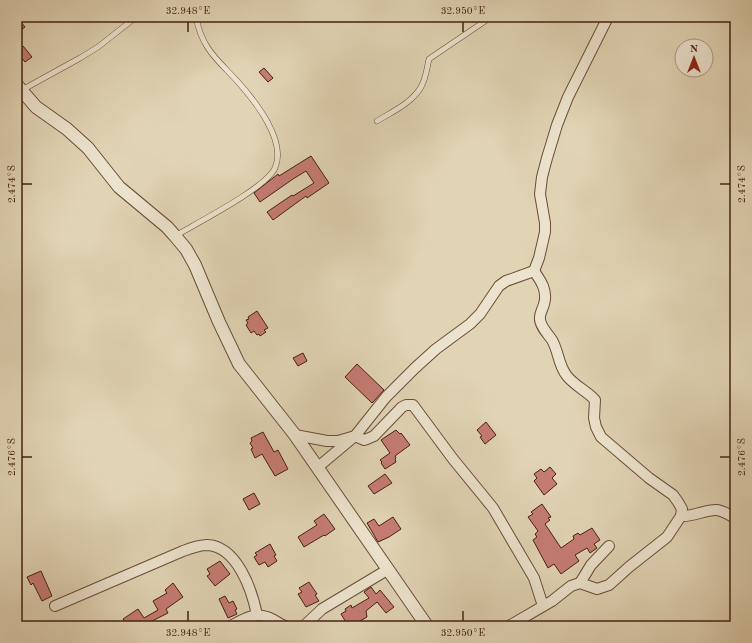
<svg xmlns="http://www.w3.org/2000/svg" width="752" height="643" font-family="'Old Standard TT',serif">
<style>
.building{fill:#c67c74;stroke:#43210e}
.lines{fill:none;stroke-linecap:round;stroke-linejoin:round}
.service-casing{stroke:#6a4e38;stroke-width:6}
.minor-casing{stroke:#6a4e38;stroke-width:12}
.tertiary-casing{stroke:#6a4e38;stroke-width:14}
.service{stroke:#ece3ce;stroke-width:5}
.minor{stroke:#ece3ce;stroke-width:10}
.tertiary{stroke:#ece3ce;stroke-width:12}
.ticks{fill:none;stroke:#43210e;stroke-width:1.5}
.neatline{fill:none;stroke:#43210e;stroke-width:1.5}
.ticks-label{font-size:10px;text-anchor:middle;fill:#43210e}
</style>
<rect width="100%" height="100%" fill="#e1d4b4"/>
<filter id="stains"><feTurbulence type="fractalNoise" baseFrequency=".005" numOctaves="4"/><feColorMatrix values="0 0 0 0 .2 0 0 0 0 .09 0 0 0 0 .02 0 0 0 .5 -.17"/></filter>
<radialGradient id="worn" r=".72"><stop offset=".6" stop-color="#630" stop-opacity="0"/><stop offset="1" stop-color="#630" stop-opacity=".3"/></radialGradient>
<g class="building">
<path d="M17,17L25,27L17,33Z"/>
<path d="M23,46L32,57L25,62L20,56L17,58V51Z"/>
<path d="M264,68L273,78L268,82L259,72Z"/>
<path d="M311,156L329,183L307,198L306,196L273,220L267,212L292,195L293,196L314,183L306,171L293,179L260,202L254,193L278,174L279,176Z"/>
<path d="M257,311L268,328L264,330L266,332L260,336L259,334L257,335L254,331L251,333L246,325L248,323L246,320L249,319L248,317Z"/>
<path d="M303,353L307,361L298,366L293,358Z"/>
<path d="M357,364L384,390L372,403L345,377Z"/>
<path d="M486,422L496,435L485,444L480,437L482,436L477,430Z"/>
<path d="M396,430L400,434L401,433L410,445L395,456L396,458L395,459L396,462L385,469L381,463L382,462L380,460L390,453L381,440Z"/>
<path d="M263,432L274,452L278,450L288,469L275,476L262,454L255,458L251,449L253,448L250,443L252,441L251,438Z"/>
<path d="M550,467L556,474L552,478L557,484L544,495L534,481L537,478L534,474L541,469L544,472Z"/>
<path d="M385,474L392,483L374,494L368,486Z"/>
<path d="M254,493L260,504L249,510L243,499Z"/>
<path d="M542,504L551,517L548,518L550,520L545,524L561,548L574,539L573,536L578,533L580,535L592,528L600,540L594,544L597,548L590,553L587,548L575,555L579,561L561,574L554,564L548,568L533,540L537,537L535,534L538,531L528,517L533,514L531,512Z"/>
<path d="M324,514L335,529L325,536L324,535L304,547L298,537L317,525L314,521Z"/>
<path d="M393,517L401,529L389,537L378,542L367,523L374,519L379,526Z"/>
<path d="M270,544L276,555L274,556L277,561L268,567L265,562L259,565L254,557L257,555L255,553Z"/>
<path d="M220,561L230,574L215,586L207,576L210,574L207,569Z"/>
<path d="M41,571L52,596L42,601L33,583L31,585L27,577Z"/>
<path d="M309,582L317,594L315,595L319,601L306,607L298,594L302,592L299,588Z"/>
<path d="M173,583L183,597L166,609L168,613L148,623L149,626H128L123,619L138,609L144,618L158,610L153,601L167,593L165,590Z"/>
<path d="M371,587L376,594L380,590L394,607L386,613L377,602L366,611L367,617L353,625L351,622L347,624L341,614L346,611L345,609L351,605L352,608L369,598L364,592Z"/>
<path d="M225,596L229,603L233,601L237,609L235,610L237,614L228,618L219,599Z"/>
</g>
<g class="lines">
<g class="service-casing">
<g id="service">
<path d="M22,90L80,58L98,47L136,17"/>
<path d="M377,121C392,112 413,102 421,87C426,78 427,68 429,59L491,17"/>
<path d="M175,236C197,223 266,188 275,168C287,141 255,101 238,82C217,59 202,49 196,17"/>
</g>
</g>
<g class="minor-casing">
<g id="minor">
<path d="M295,435L327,441H338L355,436L364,440L367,439L374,436L402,407L406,405H413L453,459L493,508L534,578L543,606"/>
<path d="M318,467L355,436L386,397L415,368L436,349L470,324L480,314L499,286L506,281L534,271L539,258L545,232V223L540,194L542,177L547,158L557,125L568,97L608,17"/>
<path d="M681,516C694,517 706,509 717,510C723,511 730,515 735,518"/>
<path d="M580,583L591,565L609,546"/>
<path d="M55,606L183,551C191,548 199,545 207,545C237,546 252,590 257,615"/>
<path d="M231,626C242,620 254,612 267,617C274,619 279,624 285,626"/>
<path d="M304,626L322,609L387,570"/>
<path d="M509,626L552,601L571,586L580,583L597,589L609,585L629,567L667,537L681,516L682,509L678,502L673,495L649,478L601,437L596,427L594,418L595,400C587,391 575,386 567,376C558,365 559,352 552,340C548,334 540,326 540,319C539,314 543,309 544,304C548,291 541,281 534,271"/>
</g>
</g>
<g class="tertiary-casing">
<path id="tertiary" d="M17,85L36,107L67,129L88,148L119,187L167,227L175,236L186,249L195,265L219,322L239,364L295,435L427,626"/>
</g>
<use href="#service" class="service"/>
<use href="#minor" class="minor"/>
<use href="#tertiary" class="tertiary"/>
</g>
<path class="ticks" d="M188,22V32M463,22V32M22,184H32M720,184H730M22,457H32M720,457H730M188,611V621M463,611V621"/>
<rect width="752" height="643" fill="none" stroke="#e1d4b4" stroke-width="44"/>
<g transform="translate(694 58)"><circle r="19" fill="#ece3ce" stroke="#a89581"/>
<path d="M0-3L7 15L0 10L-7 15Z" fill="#8f2418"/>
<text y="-6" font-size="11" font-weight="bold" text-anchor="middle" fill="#43210e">N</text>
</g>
<rect x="22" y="22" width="708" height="599" class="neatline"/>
<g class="ticks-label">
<text x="188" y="14">32.948°E</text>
<text x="463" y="14">32.950°E</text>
<text transform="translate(11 184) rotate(-90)" y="4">2.474°S</text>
<text transform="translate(741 184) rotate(-90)" y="4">2.474°S</text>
<text transform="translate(11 457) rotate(-90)" y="4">2.476°S</text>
<text transform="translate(741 457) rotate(-90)" y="4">2.476°S</text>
<text x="188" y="636">32.948°E</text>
<text x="463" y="636">32.950°E</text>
</g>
<rect width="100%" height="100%" filter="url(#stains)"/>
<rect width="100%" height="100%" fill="url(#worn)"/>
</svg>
